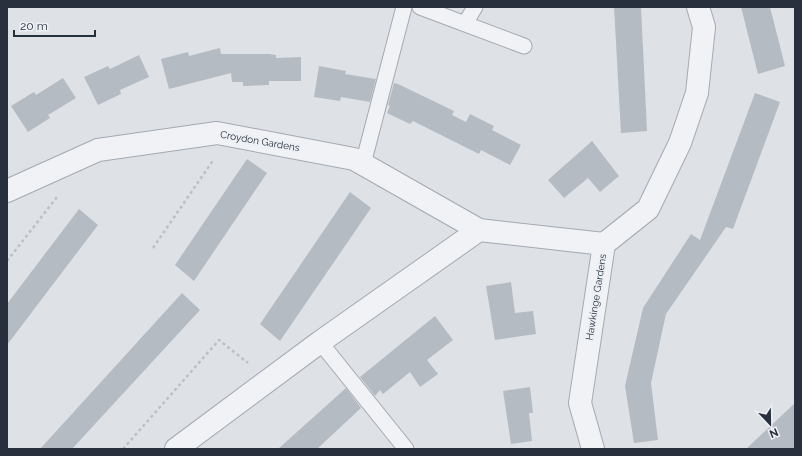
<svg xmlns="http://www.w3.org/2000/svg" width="802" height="456" viewBox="0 0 802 456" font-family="Raleway,sans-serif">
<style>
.building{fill:#b5bbc3}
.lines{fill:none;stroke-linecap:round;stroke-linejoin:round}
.lane-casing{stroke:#a4a9b1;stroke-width:17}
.street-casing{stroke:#a4a9b1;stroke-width:24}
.path{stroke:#bcc0c5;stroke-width:2.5;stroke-dasharray:3 3;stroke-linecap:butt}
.lane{stroke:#f0f2f5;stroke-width:15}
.street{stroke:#f0f2f5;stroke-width:22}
.labels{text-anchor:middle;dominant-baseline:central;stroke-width:4;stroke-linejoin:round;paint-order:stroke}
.street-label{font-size:10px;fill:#28303d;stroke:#edf0f5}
</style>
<rect width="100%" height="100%" fill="#dee2e7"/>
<path class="building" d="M614 7H641L647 131 621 133Z
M741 7H770L785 66 758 74Z
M220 48 221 54H269L276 55V58L301 57V81H269V85L243 86V82H232L231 73 169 89 161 59 188 52 189 56Z
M139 55 149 77 120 90 121 94 98 105 84 77 108 66 110 69Z
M319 66 346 71 345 74 376 79 370 102 341 97 340 101 314 97Z
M63 78 76 98 48 115 50 118 28 132 11 106 34 92 36 95Z
M394 83 398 84 454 111 452 115 466 122 470 114 494 126 492 130 521 145 510 165 481 150 479 154 413 121 410 124 387 113 390 106 388 105Z
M755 93 780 102 733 229 726 227 666 314 651 383 658 440 634 443 625 386 643 308 691 234 700 240Z
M592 141 619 176 600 192 588 178 564 198 548 180Z
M247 159 267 173 194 281 175 265Z
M350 192 371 208 280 341 260 324Z
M79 209 98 225 7 345V304Z
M511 282 515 313 533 311 536 334 495 340 486 286Z
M182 293 200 310 72 449H40Z
M435 316 453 340 427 360 438 374 420 387 410 372 383 394 380 390 375 396 360 377Z
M530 387 533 413H529L532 441 511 444 503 391Z
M346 388 361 408 317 449H278Z
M795 403V449H746Z"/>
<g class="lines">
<g class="lane-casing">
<path id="lane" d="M420 7 524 46
M465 24 475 7
M363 164 404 7
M320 342 406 449"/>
</g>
<g class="street-casing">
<path id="street" d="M7 191 98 150 217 133 354 159 479 230 604 244
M176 449 320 342 479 230
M593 449 580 403 604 244 648 209 680 143 697 93 704 27 698 7"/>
</g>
<path class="path" d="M153 248 214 159
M7 261 57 197
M123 449 219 340 248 363"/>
<use href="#lane" class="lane"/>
<use href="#street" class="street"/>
</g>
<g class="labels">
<g class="street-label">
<text transform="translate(260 141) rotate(10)">Croydon Gardens</text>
<text transform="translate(596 297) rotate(-81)">Hawkinge Gardens</text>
</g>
</g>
<rect width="802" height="456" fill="none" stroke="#28303d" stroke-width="16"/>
<g transform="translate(770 424) rotate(158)" stroke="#edf0f5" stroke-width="3" paint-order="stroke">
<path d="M0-3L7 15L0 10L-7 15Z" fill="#28303d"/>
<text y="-6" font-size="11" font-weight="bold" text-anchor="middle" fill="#28303d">N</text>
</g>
<path d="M14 30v6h81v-6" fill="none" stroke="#28303d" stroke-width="2"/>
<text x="20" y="30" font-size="12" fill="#28303d" stroke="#edf0f5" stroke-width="3" paint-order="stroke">20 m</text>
</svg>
